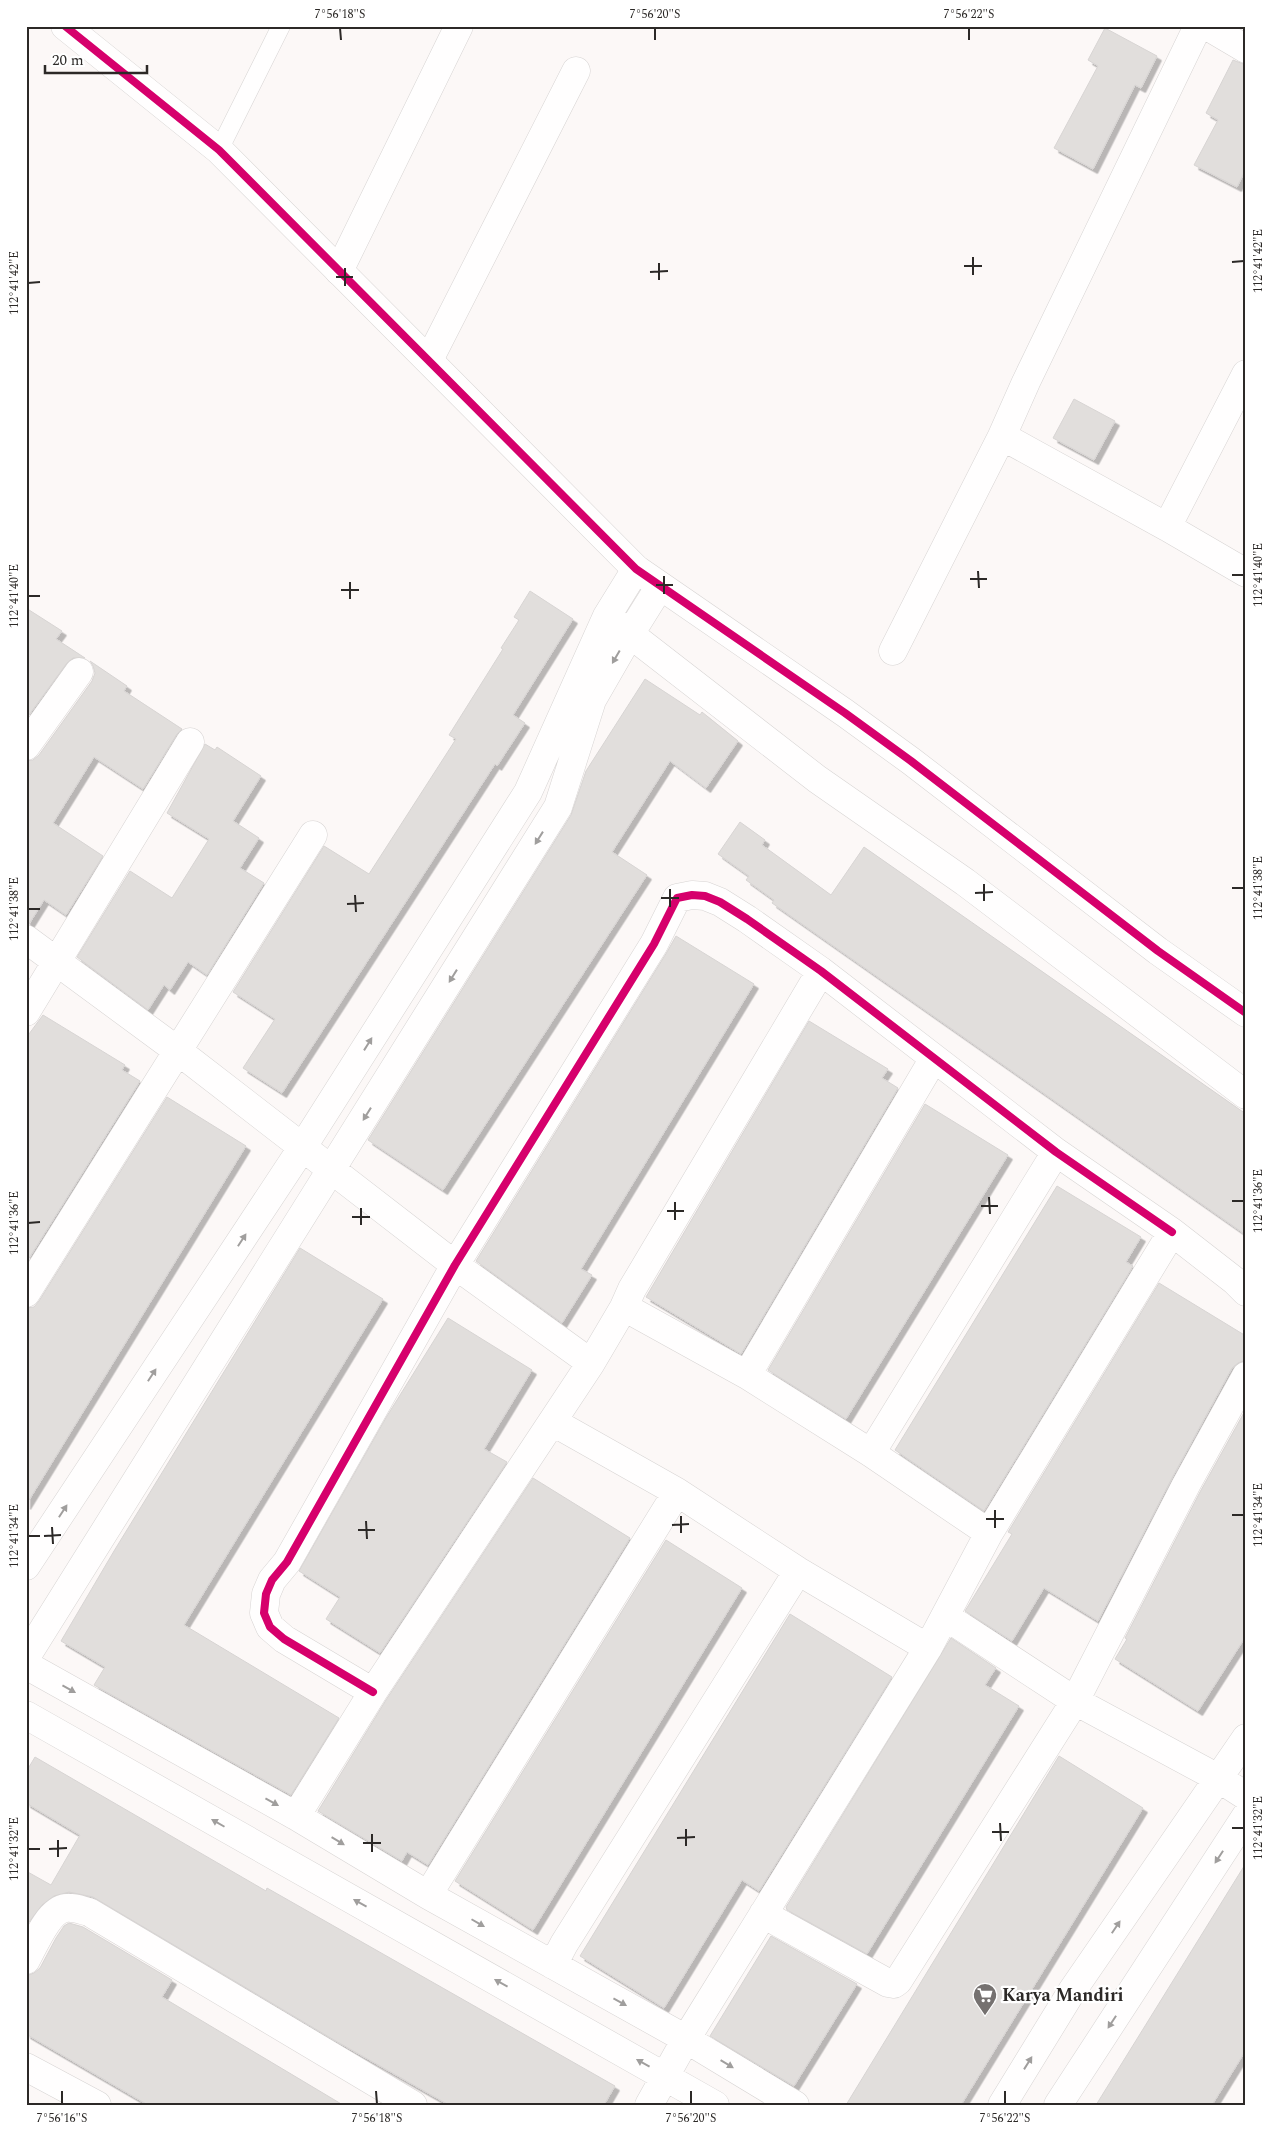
<svg xmlns="http://www.w3.org/2000/svg" width="1272" height="2131" viewBox="0 0 1272 2131" font-family="Spectral,serif">
<style>
.building{fill:#e1dedc;stroke:#d7d4d3;filter:url(#shadow)}
.lines{fill:none;stroke-linecap:round;stroke-linejoin:round}
.service-casing{stroke:#d7d4d3;stroke-width:19}
.minor-casing{stroke:#d7d4d3;stroke-width:29}
.tertiary-casing{stroke:#d7d4d3;stroke-width:29}
.service{stroke:#fffefe;stroke-width:18}
.minor{stroke:#fffefe;stroke-width:28}
.tertiary{stroke:#fffefe;stroke-width:28}
.cycleway-casing{stroke:#fff;stroke-width:11}
.cycleway{stroke:#d6006c;stroke-width:8}
.oneway{fill:#a09e9d}
.ticks{fill:none;stroke:#2c2927;stroke-width:2}
.labels{text-anchor:middle;dominant-baseline:central;stroke-width:4.5;stroke-linejoin:round;paint-order:stroke}
.poi-label{font-size:18px;font-weight:bold;fill:#2c2927;stroke:#fff;text-anchor:start}
.neatline{fill:none;stroke:#2c2927;stroke-width:2}
.ticks-label{font-size:12px;text-anchor:middle;fill:#2c2927}
</style>
<defs>
<filter id="shadow"><feDropShadow dx="4.5" dy="4.5" stdDeviation="0" flood-color="#0004"/></filter>
</defs>
<rect width="100%" height="100%" fill="#fcf8f7"/>
<path class="building" d="M1105 28 1157 56 1141 88 1135 85 1093 169 1054 148 1098 66 1088 60Z
M1233 60 1246 65V169L1237 187 1194 165 1218 120 1206 113Z
M1074 399 1115 421 1094 460 1053 438Z
M530 591 573 619 513 715 525 723 497 766 495 764 282 1093 243 1068 275 1019 233 992 324 846 369 874 456 739 449 735 503 649 501 648 519 620 514 617Z
M26 608 62 631 56 639 85 658H73L67 663 26 719Z
M90 661 127 686 124 691 182 729 177 734 143 789 94 757 53 823 103 856 66 915 44 900 29 924H26V761L33 760 39 755 92 681 95 673 93 666Z
M645 679 700 715 702 712 738 741 706 788 670 761 612 852 647 875 443 1190 368 1140 571 815 586 771Z
M205 744 215 750 217 747 261 776 233 821 259 838 240 868 264 883 207 975 188 962 170 990 164 985 148 1010 77 957 130 871 172 898 209 839 167 813Z
M740 822 765 840 762 845 831 895 864 847 1246 1114V1235L772 903 774 900 746 880 749 876 718 854Z
M676 936 754 984 581 1269 592 1275 562 1323 476 1261 667 952Z
M43 1015 125 1065 122 1070 140 1081 26 1263V1038Z
M809 1021 888 1069 882 1078 898 1088 741 1354 646 1297Z
M167 1097 246 1146 26 1505V1308L34 1307 39 1301Z
M925 1104 1008 1155 846 1419 768 1370Z
M1057 1186 1141 1237 1126 1262 1133 1266 984 1511 895 1450Z
M300 1248 383 1299 184 1625 339 1718 291 1795 94 1685 105 1667 61 1641 114 1551Z
M1159 1283 1246 1336V1360L1238 1363 1232 1368 1172 1478 1098 1621 1044 1588 1012 1641 965 1611 1012 1534 1008 1532Z
M448 1318 532 1370 484 1449 507 1462 380 1653 326 1619 340 1597 299 1571 387 1416Z
M1246 1409V1636L1198 1711 1115 1659 1127 1639 1125 1638 1200 1492Z
M533 1478 630 1538 428 1865 407 1852 402 1861 318 1811 386 1700Z
M666 1540 742 1588 533 1930 455 1881Z
M790 1614 892 1677 759 1891 742 1880 664 2008 580 1956Z
M951 1638 996 1668 985 1685 1019 1706 867 1954 787 1910 786 1907Z
M1059 1756 1143 1808 1129 1831 961 2105H846Z
M35 1757 266 1891 267 1888 615 2086 604 2105H449L334 2040 93 1897 69 1892 54 1896 42 1905 26 1926V1871L51 1885 80 1835 26 1803V1772Z
M1246 1863V2050L1212 2105H1096Z
M69 1923 83 1927 172 1980 162 1997 343 2105H148L26 2034V1976L34 1973 40 1968 56 1938 64 1926Z
M771 1936 857 1984 794 2086 710 2036Z"/>
<g class="lines">
<g class="service-casing">
<path id="service" d="M219 150 281 26"/>
</g>
<g class="minor-casing">
<path id="minor" d="M1198 26 1026 382 1002 436 1167 527 1246 573
M1207 26 1246 49
M339 271 459 26
M429 360 576 71
M1167 527 1246 374
M617 624 817 779 965 882 1246 1095
M893 651 1002 436
M26 746 79 672
M26 939 178 1051 455 1265 591 1363
M26 1012 190 742
M26 1293 313 835
M624 1307 747 1375 871 1453 989 1533
M747 1375 934 1058
M553 1422 677 1492 798 1571 928 1648
M871 1453 1056 1152
M26 1566 302 1148 528 792 607 616 636 569
M945 1616 1075 1701 1218 1778 1246 1796
M26 1657 558 807 592 700 630 634 660 586
M26 1665 296 1816 428 1895 686 2039 795 2105
M373 1692 284 1639 270 1627 264 1613 266 1594 272 1580 287 1562 455 1265 654 944 677 898 692 895 705 896 720 902 747 919 821 971 1056 1152 1172 1232
M26 1715 715 2105
M296 1816 373 1692 591 1363 624 1307 632 1289 821 971
M428 1895 677 1492
M763 1914 888 1983 894 1984 898 1981 1075 1701 1186 1485 1246 1376
M26 1960C34 1946 48 1910 66 1908 73 1907 81 1910 89 1912L413 2105
M553 1965 564 1944 798 1571
M26 2067 97 2105
M649 2105 686 2039 928 1648 989 1533 1172 1232 1235 1281 1246 1292
M1002 2105 1072 1991 1246 1738
M1058 2105 1246 1816"/>
</g>
<g class="tertiary-casing">
<path id="tertiary" d="M65 26 219 150 636 569 845 713 911 761 1158 951 1246 1013"/>
</g>
<use href="#service" class="service"/>
<use href="#minor" class="minor"/>
<use href="#tertiary" class="tertiary"/>
<g class="cycleway-casing">
<path id="cycleway" d="M65 26 219 150 636 569 845 713 911 761 1158 951 1246 1013
M373 1692 284 1639 270 1627 264 1613 266 1594 272 1580 287 1562 455 1265 654 944 677 898 692 895 705 896 720 902 747 919 821 971 1056 1152 1172 1232"/>
</g>
<use href="#cycleway" class="cycleway"/>
</g>
<defs><path id="oneway-solid" d="M-6-.8H1V-3.2L6.5 0L1 3.2V.8H-6Z" transform="scale(1.25)"/></defs>
<g class="oneway">
<use href="#oneway-solid" transform="translate(616 657) rotate(120)"/>
<use href="#oneway-solid" transform="translate(539 838) rotate(122)"/>
<use href="#oneway-solid" transform="translate(453 976) rotate(122)"/>
<use href="#oneway-solid" transform="translate(368 1044) rotate(-58)"/>
<use href="#oneway-solid" transform="translate(367 1114) rotate(122)"/>
<use href="#oneway-solid" transform="translate(242 1240) rotate(-57)"/>
<use href="#oneway-solid" transform="translate(152 1375) rotate(-57)"/>
<use href="#oneway-solid" transform="translate(63 1511) rotate(-57)"/>
<use href="#oneway-solid" transform="translate(69 1689) rotate(29)"/>
<use href="#oneway-solid" transform="translate(272 1802) rotate(29)"/>
<use href="#oneway-solid" transform="translate(218 1823) rotate(-150)"/>
<use href="#oneway-solid" transform="translate(338 1841) rotate(31)"/>
<use href="#oneway-solid" transform="translate(1219 1857) rotate(123)"/>
<use href="#oneway-solid" transform="translate(360 1903) rotate(-151)"/>
<use href="#oneway-solid" transform="translate(478 1923) rotate(30)"/>
<use href="#oneway-solid" transform="translate(1116 1927) rotate(-56)"/>
<use href="#oneway-solid" transform="translate(501 1983) rotate(-151)"/>
<use href="#oneway-solid" transform="translate(620 2002) rotate(29)"/>
<use href="#oneway-solid" transform="translate(1112 2022) rotate(123)"/>
<use href="#oneway-solid" transform="translate(643 2063) rotate(-151)"/>
<use href="#oneway-solid" transform="translate(1028 2063) rotate(-58)"/>
<use href="#oneway-solid" transform="translate(727 2064) rotate(31)"/>
</g>
<path class="ticks" d="M340 28 341 40M655 28V40M969 28V40M973 257V275M1232 262 1244 261M659 263V280M964 266H982M345 268V286M650 272 668 271M336 277H353M28 283 40 282M978 571 979 588M1232 575H1244M664 576V594M970 579H987M350 582V599M656 585H673M341 590H359M28 596H40M984 884V901M1232 888H1244M670 889V907M975 893 993 892M355 895 356 912M661 898H679M347 904 364 903M28 909H40M989 1197 990 1214M1232 1201H1244M675 1202V1220M981 1206H998M361 1208V1225M667 1211H684M352 1217H370M28 1223 40 1222M995 1510V1528M1232 1515H1244M681 1516V1533M986 1519H1004M366 1521 367 1539M672 1525 689 1524M52 1527 53 1544M358 1530H375M28 1536H40M44 1536 61 1535M1000 1823 1001 1841M1232 1828H1244M686 1829V1846M992 1832H1009M372 1834V1852M677 1838 695 1837M58 1840V1857M363 1843H381M28 1849H40M49 1849 67 1848M62 2091V2104M376 2091 377 2104M691 2091V2104M1005 2091V2104"/>
<defs>
<g id="supermarket-pin" transform="scale(1.25)"><path d="M0 17L-7.5 6A9.5 9.5 0 1 1 7.5 6Z" fill="#757170" stroke="#fff"/><path d="M-6-5.5h2.5l.6 2H6L4.5 2H-2.5L-4.4-4H-6ZM-1.5 3.2a1.3 1.3 0 1 0 .1 0ZM3 3.2a1.3 1.3 0 1 0 .1 0Z" fill="#fff"/></g>
</defs>
<g fill-rule="evenodd">
<use href="#supermarket-pin" x="985" y="1995"/>
</g>
<g class="labels">
<g class="poi-label">
<text x="1002" y="1995">Karya Mandiri</text>
</g>
</g>
<rect width="1272" height="2131" fill="none" stroke="#ffffff" stroke-width="55"/>
<path d="M45 65v8h102v-8" fill="none" stroke="#2c2927" stroke-width="2.5"/>
<text x="52" y="65" font-size="15" fill="#2c2927" stroke="#ffffff" stroke-width="4" paint-order="stroke">20 m</text>
<rect x="28" y="28" width="1216" height="2076" class="neatline"/>
<g class="ticks-label">
<text x="340" y="18">7°56'18"S</text>
<text x="655" y="18">7°56'20"S</text>
<text x="969" y="18">7°56'22"S</text>
<text transform="translate(1258 261) rotate(-90)" y="4">112°41'42"E</text>
<text transform="translate(14 283) rotate(-90)" y="4">112°41'42"E</text>
<text transform="translate(1258 575) rotate(-90)" y="4">112°41'40"E</text>
<text transform="translate(14 596) rotate(-90)" y="4">112°41'40"E</text>
<text transform="translate(1258 888) rotate(-90)" y="4">112°41'38"E</text>
<text transform="translate(14 909) rotate(-90)" y="4">112°41'38"E</text>
<text transform="translate(1258 1201) rotate(-90)" y="4">112°41'36"E</text>
<text transform="translate(14 1223) rotate(-90)" y="4">112°41'36"E</text>
<text transform="translate(1258 1515) rotate(-90)" y="4">112°41'34"E</text>
<text transform="translate(14 1536) rotate(-90)" y="4">112°41'34"E</text>
<text transform="translate(1258 1828) rotate(-90)" y="4">112°41'32"E</text>
<text transform="translate(14 1849) rotate(-90)" y="4">112°41'32"E</text>
<text x="62" y="2122">7°56'16"S</text>
<text x="377" y="2122">7°56'18"S</text>
<text x="691" y="2122">7°56'20"S</text>
<text x="1005" y="2122">7°56'22"S</text>
</g>
</svg>
